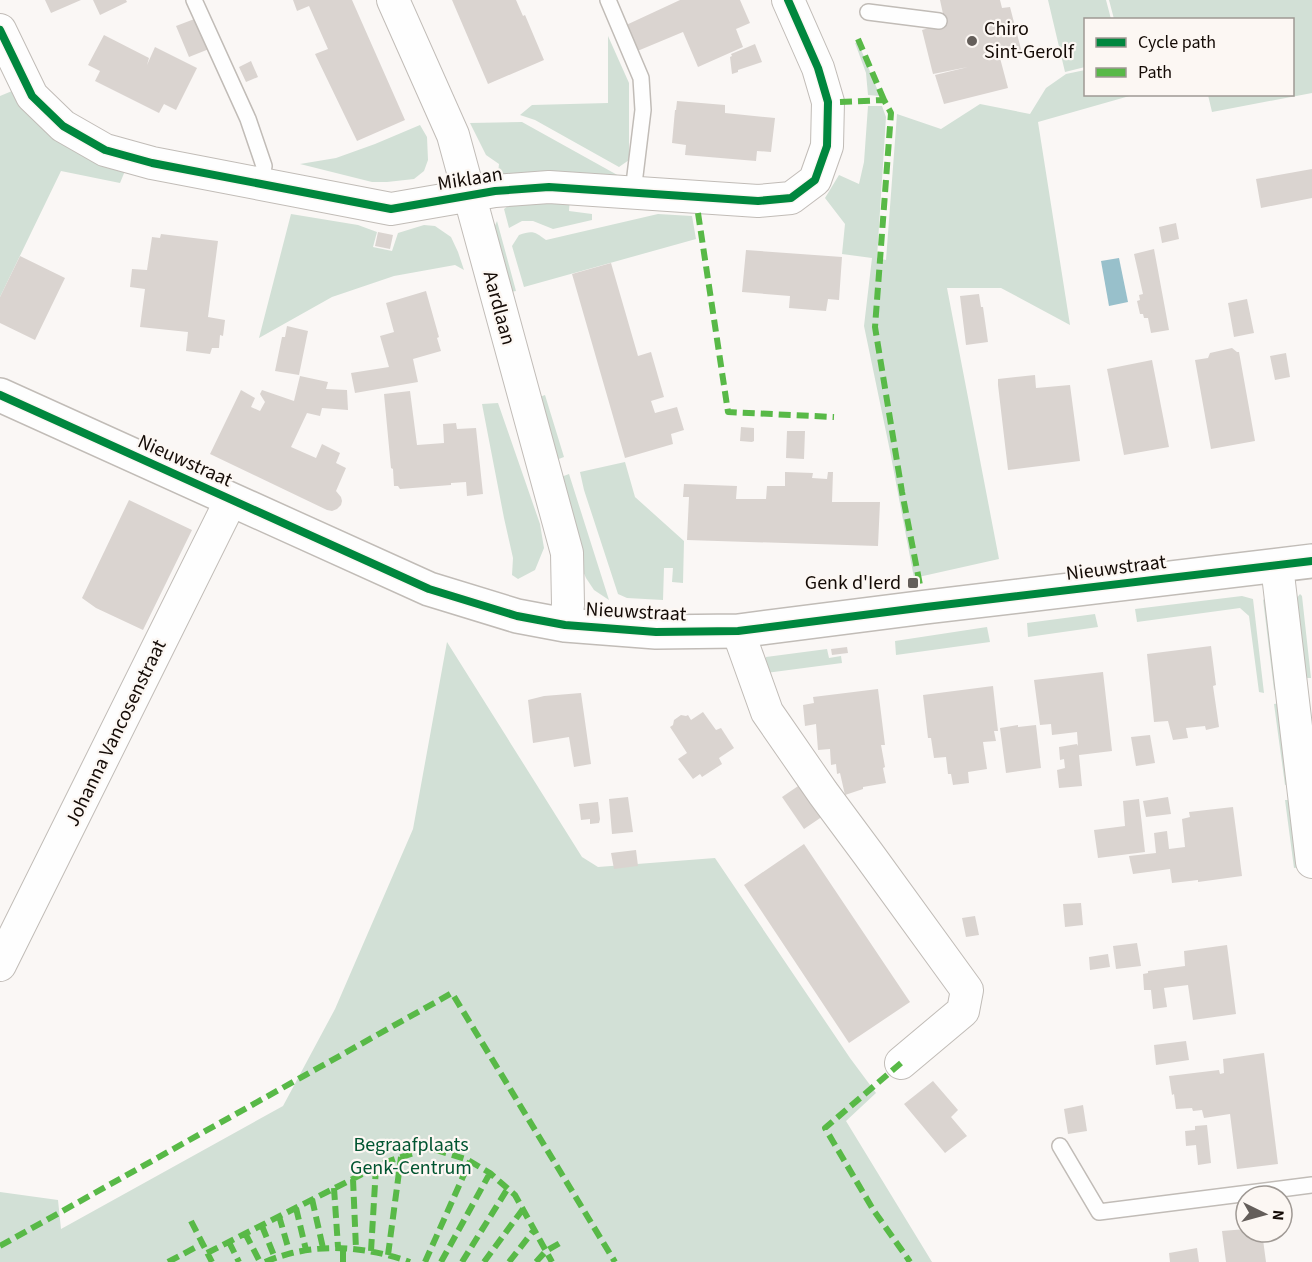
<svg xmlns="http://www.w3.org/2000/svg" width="1312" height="1262" viewBox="0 0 1312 1262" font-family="'Source Sans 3',sans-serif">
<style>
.green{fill:#d2e0d6}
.water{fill:#98c0cb}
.building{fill:#dad4d0}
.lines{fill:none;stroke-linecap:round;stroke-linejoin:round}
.lane-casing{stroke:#c1bcb7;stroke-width:18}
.street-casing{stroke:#c1bcb7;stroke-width:34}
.secondary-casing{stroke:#c1bcb7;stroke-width:36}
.lane{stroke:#fefefe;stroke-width:15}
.street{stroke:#fefefe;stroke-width:32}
.secondary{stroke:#fefefe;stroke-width:33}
.quiet{stroke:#58b947;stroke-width:6;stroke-dasharray:12 6;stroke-linecap:butt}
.cycleway-casing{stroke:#fcf7f3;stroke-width:11}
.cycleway{stroke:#00873e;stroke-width:8}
.poi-dot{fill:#645e5a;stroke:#fcf7f3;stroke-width:2}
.labels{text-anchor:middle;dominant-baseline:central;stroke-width:4.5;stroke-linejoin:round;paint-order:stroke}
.poi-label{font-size:20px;fill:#140b06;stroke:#fcf7f3;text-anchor:start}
.street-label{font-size:20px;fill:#140b06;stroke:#fcf7f3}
.park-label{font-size:20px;fill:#005430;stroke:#fcf7f3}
</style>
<rect width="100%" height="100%" fill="#faf7f5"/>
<path class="green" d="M1048 0H1106L1111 19 1086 20 1085 67 1065 72Z
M1109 0H1312V93L1212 112 1208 95 1292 94V20L1114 19Z
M608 36 629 83V160L619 167 535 120 520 115 532 105 608 103Z
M858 42 880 96 868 95 866 73 855 43Z
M1085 70 1086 94 1133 95 1038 122 1070 325 1001 288H947L999 559 914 578 890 451 864 326 872 258 842 254 845 224 825 198 839 175 859 184 864 162 868 106H882L886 117 877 258 886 260 897 114 941 129 980 104 1030 114 1046 88 1066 74Z
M12 91 58 139 125 171 120 183 61 171 0 297V96Z
M522 122 621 177 537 172 514 175 498 173 499 164 486 155 470 123Z
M420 125 427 137 428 160 424 171 414 179 387 182H372L300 164 336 158 375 144Z
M570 197 569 211 592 214V220L553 229 533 221H522L509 228 504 209 512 203Z
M291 214 358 225 377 232 373 247 392 251 398 233 424 225 435 226 451 237 458 252 464 270 455 265 394 276 332 297 259 338Z
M658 214 692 216 696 239 524 287 512 246 519 235C533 230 535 232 546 240Z
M497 221 516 291 506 293 491 235Z
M545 395 564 457 556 460 537 398Z
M498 403 540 524 544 548 535 570 518 579 512 575 513 558 504 518 482 404Z
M625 462 635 497 684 541 683 583 672 582 673 568H664L663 600 627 598 618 594 584 490 580 472Z
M569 474 609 600 594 590 586 578 579 562 561 477Z
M1300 594 1302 596 1311 678H1304L1296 599Z
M1242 596 1253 599 1264 693 1259 692 1249 616 1240 608 1137 622 1135 609Z
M1263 599 1266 603 1279 689 1274 690Z
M1095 614 1098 627 1028 637 1027 623Z
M987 627 990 642 896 655 895 641Z
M447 642 582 857 598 867 715 858 850 1058 876 1093 846 1121 932 1262H0V1192L58 1200 61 1229 283 1106 335 1009 413 829Z
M827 649 829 658 841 656 842 663 766 673V657Z
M1281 703 1291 784 1285 785 1274 704Z
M1285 800H1291L1301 867 1294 868Z"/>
<path class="water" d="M1119 258 1128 302 1109 306 1101 261Z"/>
<path class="building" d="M45 0H81L51 13Z
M93 0H126L127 2 100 15Z
M293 0H352L405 120 357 141 315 54 328 49 309 6 297 11Z
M452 0H516L523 16 525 15 544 60 488 84Z
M680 0H740L750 23 736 29 743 47 698 67 683 32 635 52 624 26Z
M940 0H1000L1002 8 1010 7 1022 53 1000 58 1008 88 944 104 935 75 968 67 933 74 922 30 945 23Z
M197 18 209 49 189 57 176 26Z
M104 35 149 58 147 65 155 47 197 68 176 110 164 104 159 113 95 81 100 71 88 65Z
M755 44 762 62 738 70V72L732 74 730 57 732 56 731 54Z
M251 61 258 77 246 82 239 67Z
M677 101 725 105V113L775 118 771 152 757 151 756 161 685 155 686 145 672 143 675 110H676Z
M1312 169V198L1261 208 1256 179Z
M1176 223 1179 239 1162 243 1159 227Z
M378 232 393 235 390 249 375 246Z
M161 234 218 241 208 317 225 320 223 336 220 335 219 348H212L210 354 186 351 188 332 140 327 145 289 130 287 132 269 147 270 152 237 160 238Z
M1154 249 1169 330 1151 333 1148 318H1144L1143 314H1140L1137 301 1140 300 1139 295 1143 294 1134 254Z
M746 250 842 257 839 300 828 299 826 311 789 308 790 296 742 292Z
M20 256 65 278 35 340 0 323V297Z
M611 263 638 356 651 352 664 397 651 401 655 413 677 407 684 430 671 434 673 444 625 458 572 274Z
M426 291 439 337 437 338 441 351 413 359 418 382 355 393 351 373 389 367 380 336 394 332 386 303Z
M979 294 981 307H983L988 342 966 345 960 296Z
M1247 299 1254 333 1234 337 1228 303Z
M287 326 308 331 299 375 275 371 282 337H285Z
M1232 348 1237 352H1239L1255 441 1211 449 1195 360 1208 358 1210 353Z
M1286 353 1290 377 1275 380 1270 356Z
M1152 360 1169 447 1124 455 1107 369Z
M1035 375 1036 388 1070 385 1080 461 1008 470 998 385V379Z
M300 376 328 382 326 389 347 390 348 410 322 408 320 416 307 413 291 447 316 458 322 444 340 453 336 463 346 468 336 491 341 497 342 501 341 505 337 509 332 511 327 510 210 454 241 390 255 398 251 407 260 411 265 402 260 394 262 390 294 401Z
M410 391 417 445 444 443 443 424 456 423 457 429 476 428 483 494 467 496 466 482 451 483V485L400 489 398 486H394L393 469 391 468 384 394Z
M741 427 754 428V441L752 442 740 441Z
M787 431H805L804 459 786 458Z
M785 472 813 473 812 478 827 479 828 472H833L832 502H880L878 546 687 540 689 497H683L684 484 737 486 736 499H766L767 486H785Z
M129 500 192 530 143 630 96 608 82 598Z
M1211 646 1216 685 1213 686 1219 727 1206 730 1205 726 1186 728 1188 738 1173 740 1168 721 1154 722 1147 654Z
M847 647 848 653 832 655 831 649Z
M1103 672 1112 751 1079 755 1082 786 1059 788 1057 770 1065 768 1064 759 1060 760 1059 747 1077 744 1078 746 1077 732 1052 735 1051 724 1040 725 1034 680Z
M993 686 998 731H994L996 741 983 742 987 769 968 772 969 783 953 785 951 774H948L946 757 934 758 931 738H928L923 695Z
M878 689 885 745H881L885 767 883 768 886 783 863 787V789L845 795 840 773 837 774 836 764 831 765 830 749 818 750 816 724 805 726 803 705 814 703 813 697Z
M581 693 591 764 574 767 569 737 533 743 528 700 544 696Z
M703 712 716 730 721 728 734 748 719 758 722 764 702 777 700 774 693 779 678 759 687 753 670 727 673 725 674 720 681 715 686 716 688 715 691 720Z
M1018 725V727L1036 725 1041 768 1006 773 1000 728Z
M1150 735 1155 763 1136 766 1131 737Z
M807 780 829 812 804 829 782 797Z
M628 797 633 832 612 834 609 799Z
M1168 797 1171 814 1146 817 1143 801Z
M1139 799 1145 852 1098 858 1094 830 1125 826 1123 801Z
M598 802 600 819 599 823 590 824V819L581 820 579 804Z
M1233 807 1242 876 1198 882V880L1172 883 1170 869 1133 874 1129 856 1156 853 1154 833 1167 831 1169 849 1185 847 1182 819 1190 817 1189 812Z
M804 844 910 1002 849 1043 744 885Z
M636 850 638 866 614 869 611 853Z
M1081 903 1083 925 1065 927 1063 904Z
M975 916 979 935 966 937 962 918Z
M1137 943 1141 966 1116 969 1113 946Z
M1227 945 1236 1014 1193 1020 1188 985 1164 988 1167 1007 1153 1009 1151 990H1144L1143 974 1148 973V971L1185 966 1184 951Z
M1108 954 1110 967 1090 970 1089 957Z
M1186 1041 1189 1060 1156 1065 1154 1045Z
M1264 1053 1278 1164 1237 1169 1230 1114 1204 1118 1202 1110 1193 1111 1192 1108 1176 1109 1174 1094 1172 1095 1169 1076 1219 1070 1220 1074 1224 1073 1223 1059Z
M933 1081 958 1110 951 1117 967 1136 945 1153 904 1104Z
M1083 1105 1087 1131 1068 1134 1064 1109Z
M1207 1125 1211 1163 1198 1165 1196 1145 1186 1146 1185 1131 1195 1130V1126Z
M1246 1229V1232H1262L1266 1262H1226L1222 1231Z
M1197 1248 1199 1262H1170L1169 1253Z"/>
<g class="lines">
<g class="lane-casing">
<path id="lane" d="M194 0 248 119 264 166 261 184
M608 0 641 78 643 110 633 192
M868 12 939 21
M1060 1146 1099 1212 1312 1185"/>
</g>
<g class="street-casing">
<path id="street" d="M393 0 453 135 567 553 568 605 565 625
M0 30 32 96 63 126 105 150 152 163 391 209 495 191 549 187 758 201 791 198 815 180 827 146 828 102 818 68 788 0
M1277 566 1312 862
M738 631 767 712 823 793 869 855 967 990 963 1011 901 1063
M0 965 231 500"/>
</g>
<g class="secondary-casing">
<path id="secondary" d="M0 395 429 589 517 616 565 625 656 632 738 631 926 607 1312 561"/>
</g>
<use href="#lane" class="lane"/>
<use href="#street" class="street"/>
<use href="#secondary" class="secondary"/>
<path class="quiet" d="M858 39 884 100
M840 102 884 100 891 113 875 327 902 492 920 585
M698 213 728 412 834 417
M901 1063 825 1128 874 1211 906 1256 910 1262
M353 1179 356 1249
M334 1188 338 1247
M312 1199 323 1248
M296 1208 306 1250
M279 1216 290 1254
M191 1221 212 1262
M262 1226 275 1258
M245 1233 260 1262
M229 1242 239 1262
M0 1246 452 993 615 1262
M371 1251 376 1167
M207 1253 386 1162 429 1148 466 1159 490 1173 515 1195 552 1262
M388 1255 401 1157
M168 1262 202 1244
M265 1262C312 1242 362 1245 410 1262
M343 1262V1247
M425 1262 470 1161
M441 1262 490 1173
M462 1262 508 1188
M484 1262 523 1209
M509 1262 534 1230
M536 1262 546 1251 560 1243"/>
<g class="cycleway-casing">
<path id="cycleway" d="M0 30 32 96 63 126 105 150 152 163 391 209 495 191 549 187 758 201 791 198 815 180 827 146 828 102 818 68 788 0
M0 395 429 589 517 616 565 625 656 632 738 631 926 607 1312 561"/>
</g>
<use href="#cycleway" class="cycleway"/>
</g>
<g class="poi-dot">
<circle cx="972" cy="41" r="6"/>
<rect x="907" y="577" width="12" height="12" rx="3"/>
</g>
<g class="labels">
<g class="poi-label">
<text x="984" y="29">Chiro<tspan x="984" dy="23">Sint-Gerolf</tspan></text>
<text x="901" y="583" text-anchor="end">Genk d'Ierd</text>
</g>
<g class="street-label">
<text transform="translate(470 179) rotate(-9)">Miklaan</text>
<text transform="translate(499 308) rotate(75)">Aardlaan</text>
<text transform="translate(185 461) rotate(24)">Nieuwstraat</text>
<text transform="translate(1116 568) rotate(-7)">Nieuwstraat</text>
<text transform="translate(636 612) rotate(3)">Nieuwstraat</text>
<text transform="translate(116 733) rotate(-64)">Johanna Vancosenstraat</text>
</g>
<g class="park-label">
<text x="411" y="1145">Begraafplaats<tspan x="411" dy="23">Genk-Centrum</tspan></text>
</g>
</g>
<rect x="1084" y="18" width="210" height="78" fill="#fcf7f3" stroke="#9f9994" stroke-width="1.5"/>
<rect x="1096" y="38" width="30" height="9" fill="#00873e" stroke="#9f9994" stroke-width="1.5"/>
<text x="1138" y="48" font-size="18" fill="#140b06">Cycle path</text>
<rect x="1096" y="68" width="30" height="9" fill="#58b947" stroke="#9f9994" stroke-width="1.5"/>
<text x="1138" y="78" font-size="18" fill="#140b06">Path</text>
<g transform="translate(1264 1214) rotate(95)"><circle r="28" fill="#fcf7f3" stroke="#9f9994" stroke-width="1.5"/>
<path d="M0-4.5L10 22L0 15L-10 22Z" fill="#645e5a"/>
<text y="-9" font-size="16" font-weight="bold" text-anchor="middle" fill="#140b06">N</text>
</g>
</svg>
